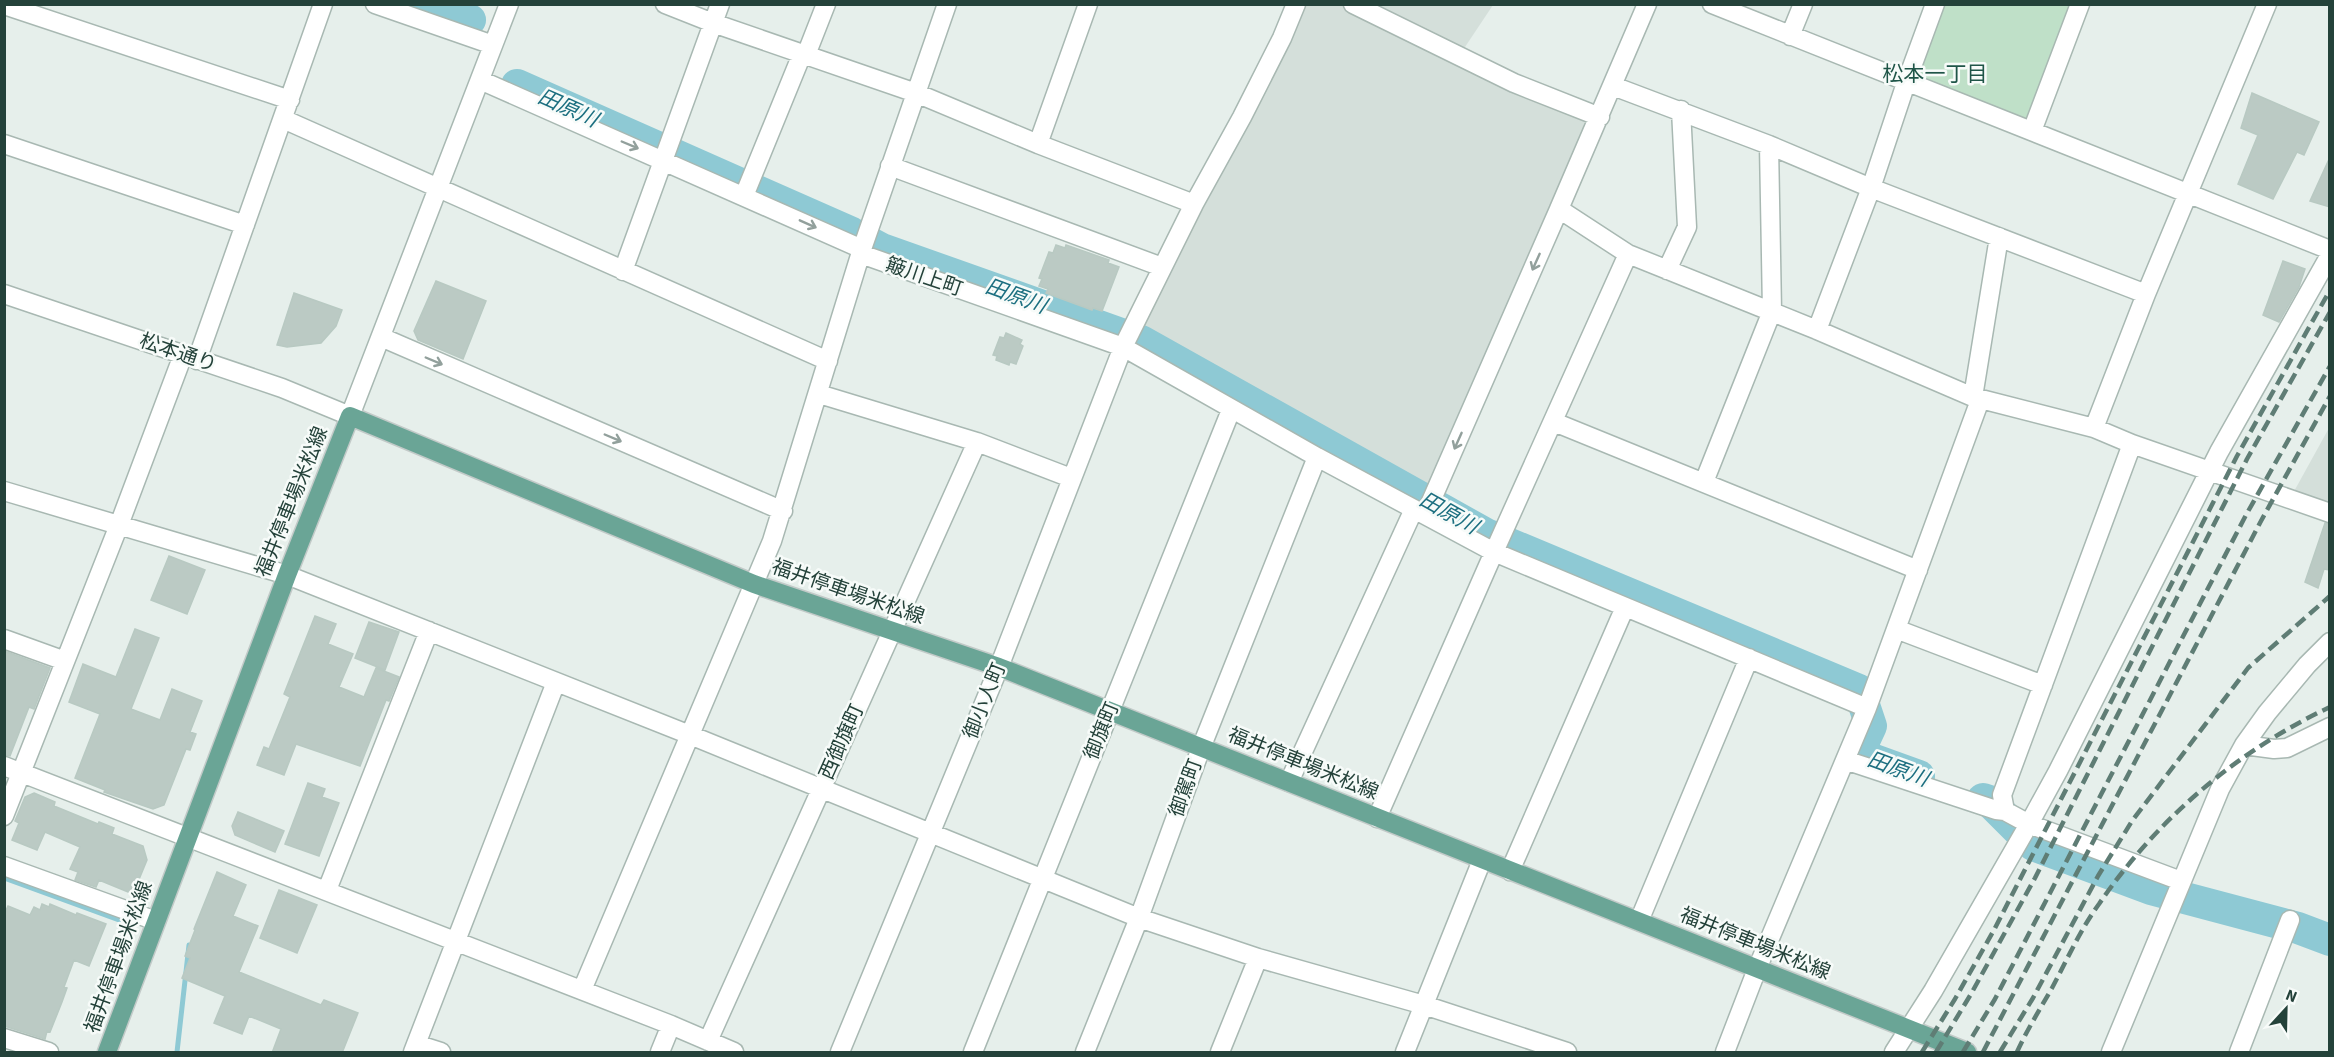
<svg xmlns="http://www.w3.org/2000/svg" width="2334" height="1057" viewBox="0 0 2334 1057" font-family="'Source Sans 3','Noto Sans JP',sans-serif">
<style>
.built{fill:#d4dfda}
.green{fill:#bfe0c8}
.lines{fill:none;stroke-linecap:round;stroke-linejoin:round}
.stream{stroke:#8ec9d4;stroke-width:5}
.river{stroke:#8ec9d4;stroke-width:32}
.building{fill:#bbcac4;stroke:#b8c9c2;stroke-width:1.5}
.minor-casing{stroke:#a8b8b2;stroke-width:21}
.major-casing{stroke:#c2cac8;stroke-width:21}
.minor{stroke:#fff;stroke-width:18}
.major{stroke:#6aa596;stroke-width:18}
.rail{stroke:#5f7d75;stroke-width:4.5;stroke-dasharray:12 6;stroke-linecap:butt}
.oneway{stroke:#92a09c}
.labels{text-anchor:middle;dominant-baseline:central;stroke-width:5;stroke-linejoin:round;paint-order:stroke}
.street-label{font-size:20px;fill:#24423a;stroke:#f7fbf9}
.neighbourhood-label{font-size:21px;fill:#1f5548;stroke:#f7fbf9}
.water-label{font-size:21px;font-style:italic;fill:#1c6f80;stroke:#f7fbf9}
</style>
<rect width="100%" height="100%" fill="#e6efeb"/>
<path class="built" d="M1305 5H1342L1371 18 1378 5H1493L1457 59 1593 121 1426 491 1138 330Z
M2329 428V508L2292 495Z"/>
<path class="green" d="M1935 5H2080L2032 131 1906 83Z"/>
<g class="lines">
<path class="stream" d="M4 878 119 920
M177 1052 189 945"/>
<path class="river" d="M427 4 470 20
M517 85 852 233 882 249 1141 341 1486 534 1859 690 1871 726 1858 754 1919 776
M1983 799 1989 801 2033 845 2151 889 2298 928 2330 940"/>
</g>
<path class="building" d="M2252 93 2319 122 2304 155 2297 152 2273 199 2238 184 2258 135 2241 128Z
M2330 157V207L2310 201Z
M1056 245 1065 248 1066 245 1109 260 1108 263 1119 267 1102 311 1093 308 1092 310 1046 293 1048 289 1039 286 1042 279 1039 278 1049 252 1053 253Z
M2283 261 2305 269 2299 287 2279 322 2263 315Z
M436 281 486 301 463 359 418 340 414 331Z
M294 293 342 310 336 326 321 343 287 347 277 345Z
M1006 333 1022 340 1020 344 1023 346 1016 364 1010 362 1009 365 996 360 997 356 993 355 1000 337 1004 338Z
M2325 523 2330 524V570L2324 569 2318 588 2305 582Z
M169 556 205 570 187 614 151 600Z
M315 616 336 624 328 644 353 654 339 687 364 697 376 668 399 677 389 701 386 700 360 766 296 744 284 775 257 765 264 747 269 749 290 697 284 694Z
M369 622 399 632 385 670 355 658Z
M135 629 159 638 131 709 160 720 172 689 202 701 190 732 196 734 190 750 186 749 164 805 153 809 104 792 105 790 75 778 100 714 69 702 83 664 116 677Z
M4 651 50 668 34 709 29 707 10 756 4 755Z
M308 783 325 789 322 797 339 803 319 856 285 844Z
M34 793 55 802 54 806 98 824 99 822 114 828 112 834 143 846 147 860 133 894 99 880 96 887 75 880 78 872 70 869 80 847 45 832 37 850 12 840 19 823 15 821 25 797Z
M238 812 284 831 275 852 235 835 232 826Z
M217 872 246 885 233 916 258 926 239 972 321 1005 324 1000 358 1013 342 1053H272L281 1029 249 1016 242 1034 214 1023 225 996 182 978 190 958 185 956 195 930 194 929Z
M279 890 317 905 297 953 260 938Z
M42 904 49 907 50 904 76 915 77 913 106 924 89 966 74 960 64 987 67 988 62 1002 50 1032 47 1031 45 1039 4 1026V915L8 906 30 915 34 907 40 910Z"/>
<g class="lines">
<g class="minor-casing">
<path id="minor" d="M375 4 493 45
M665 4 713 23 916 93 1038 144 1194 204
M1353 4 1514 83 1600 117
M1647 4 1559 209 1628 254 1817 330 1973 397 2094 428 2132 444 2330 513
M1712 4 2330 250
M4 5 290 100
M1790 36 1803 4
M806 55 826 4
M480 80 862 249
M1613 86 1769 145 1871 188 2146 294
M283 119 828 361
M2032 131 2080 4
M4 144 245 225
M1038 144 1088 4
M890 166 1162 267
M744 196 802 54
M861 254 1123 347 1317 457 1494 552 1867 708
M1667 270 1687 227 1681 110
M623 271 720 4
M4 294 282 388 350 416 509 4
M1817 330 1871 188 1906 83 1935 4
M381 337 783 511
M197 360 323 4
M819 394 977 442 1071 478
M1973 397 1999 237
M1554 422 1918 570
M2094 428 2146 294 2267 4
M2132 444 2002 795 2005 811 2029 824 2181 881
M1704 482 1772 311 1769 145
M4 491 287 575 690 735 1139 918 1258 958 1424 1005 1567 1052
M1425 515 1559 209
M1896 629 2043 685
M4 639 65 661
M2244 745 2274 749 2287 748 2330 727
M1845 760 1996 810 2005 811
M4 766 671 1025 734 1052
M1289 782 1414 509
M4 816 119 525 183 355
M1377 818 1494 552 1628 254
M4 866 156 921
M1510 871 1625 607
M327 890 429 631
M1639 921 1749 658
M582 990 772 541 862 249 947 4
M4 1038 49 1052
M708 1041 977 442
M416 1044 441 1052
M413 1052 556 682
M660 1052 671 1025
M840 1052 999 667 1123 347 1194 204 1242 117 1282 38 1296 4
M973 1052 1231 410
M1085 1052 1139 918 1201 748 1317 457
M1220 1052 1258 958
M1405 1052 1482 860
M1725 1052 1757 969 1867 708 1980 400
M1894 1052 1933 991 2029 824 2058 771 2219 452 2330 255
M2111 1052 2220 789 2244 745 2267 713 2307 665 2330 642
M2239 1052 2290 920"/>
</g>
<g class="major-casing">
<path id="major" d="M107 1052 287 575 350 416 754 584 999 667 1967 1052"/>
</g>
<use href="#minor" class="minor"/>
<use href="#major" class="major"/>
<path class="rail" d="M1922 1052 1955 999 1994 930 2237 456 2330 290
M1936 1052 1971 994 2035 878 2247 459 2330 312
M1963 1052 1995 999 2246 515 2330 366
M1983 1052 2261 521 2330 396
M2000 1052 2033 998 2098 876 2132 821 2248 668 2330 596
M2017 1052C2027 1030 2040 1009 2052 988 2067 960 2080 930 2099 904 2157 819 2237 751 2330 707"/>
</g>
<defs><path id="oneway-shaft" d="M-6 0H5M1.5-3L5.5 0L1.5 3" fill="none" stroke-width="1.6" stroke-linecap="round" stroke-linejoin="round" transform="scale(1.5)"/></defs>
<g class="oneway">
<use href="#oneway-shaft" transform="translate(630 145) rotate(23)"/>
<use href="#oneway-shaft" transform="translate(808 224) rotate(24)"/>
<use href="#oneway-shaft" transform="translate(1536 262) rotate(114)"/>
<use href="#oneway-shaft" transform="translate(434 361) rotate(23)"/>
<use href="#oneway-shaft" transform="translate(613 438) rotate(23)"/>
<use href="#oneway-shaft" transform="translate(1458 441) rotate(114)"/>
</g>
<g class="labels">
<g class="street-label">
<text transform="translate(924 277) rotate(19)">簸川上町</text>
<text transform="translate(178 353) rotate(19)">松本通り</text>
<text transform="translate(292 502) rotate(-68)">福井停車場米松線</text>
<text transform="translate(848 592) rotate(19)">福井停車場米松線</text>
<text transform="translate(985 701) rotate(-68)">御小人町</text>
<text transform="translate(1102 731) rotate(-68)">御旗町</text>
<text transform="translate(842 742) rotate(-66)">西御旗町</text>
<text transform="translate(1303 764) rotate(22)">福井停車場米松線</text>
<text transform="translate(1186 788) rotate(-70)">御駕町</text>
<text transform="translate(1755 944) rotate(22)">福井停車場米松線</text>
<text transform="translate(119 957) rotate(-70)">福井停車場米松線</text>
</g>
<g class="neighbourhood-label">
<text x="1935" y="74">松本一丁目</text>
</g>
<g class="water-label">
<text transform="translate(568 108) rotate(24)">田原川</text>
<text transform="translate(1016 296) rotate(20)">田原川</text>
<text transform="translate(1449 513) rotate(29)">田原川</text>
<text transform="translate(1898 769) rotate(20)">田原川</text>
</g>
</g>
<rect width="2334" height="1057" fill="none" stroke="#24423a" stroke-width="12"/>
<g transform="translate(2286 1009) rotate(22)" stroke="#f7fbf9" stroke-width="4.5" paint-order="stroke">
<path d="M0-4.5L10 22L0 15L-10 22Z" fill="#24423a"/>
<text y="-9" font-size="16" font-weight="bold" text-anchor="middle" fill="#24423a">N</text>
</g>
</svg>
